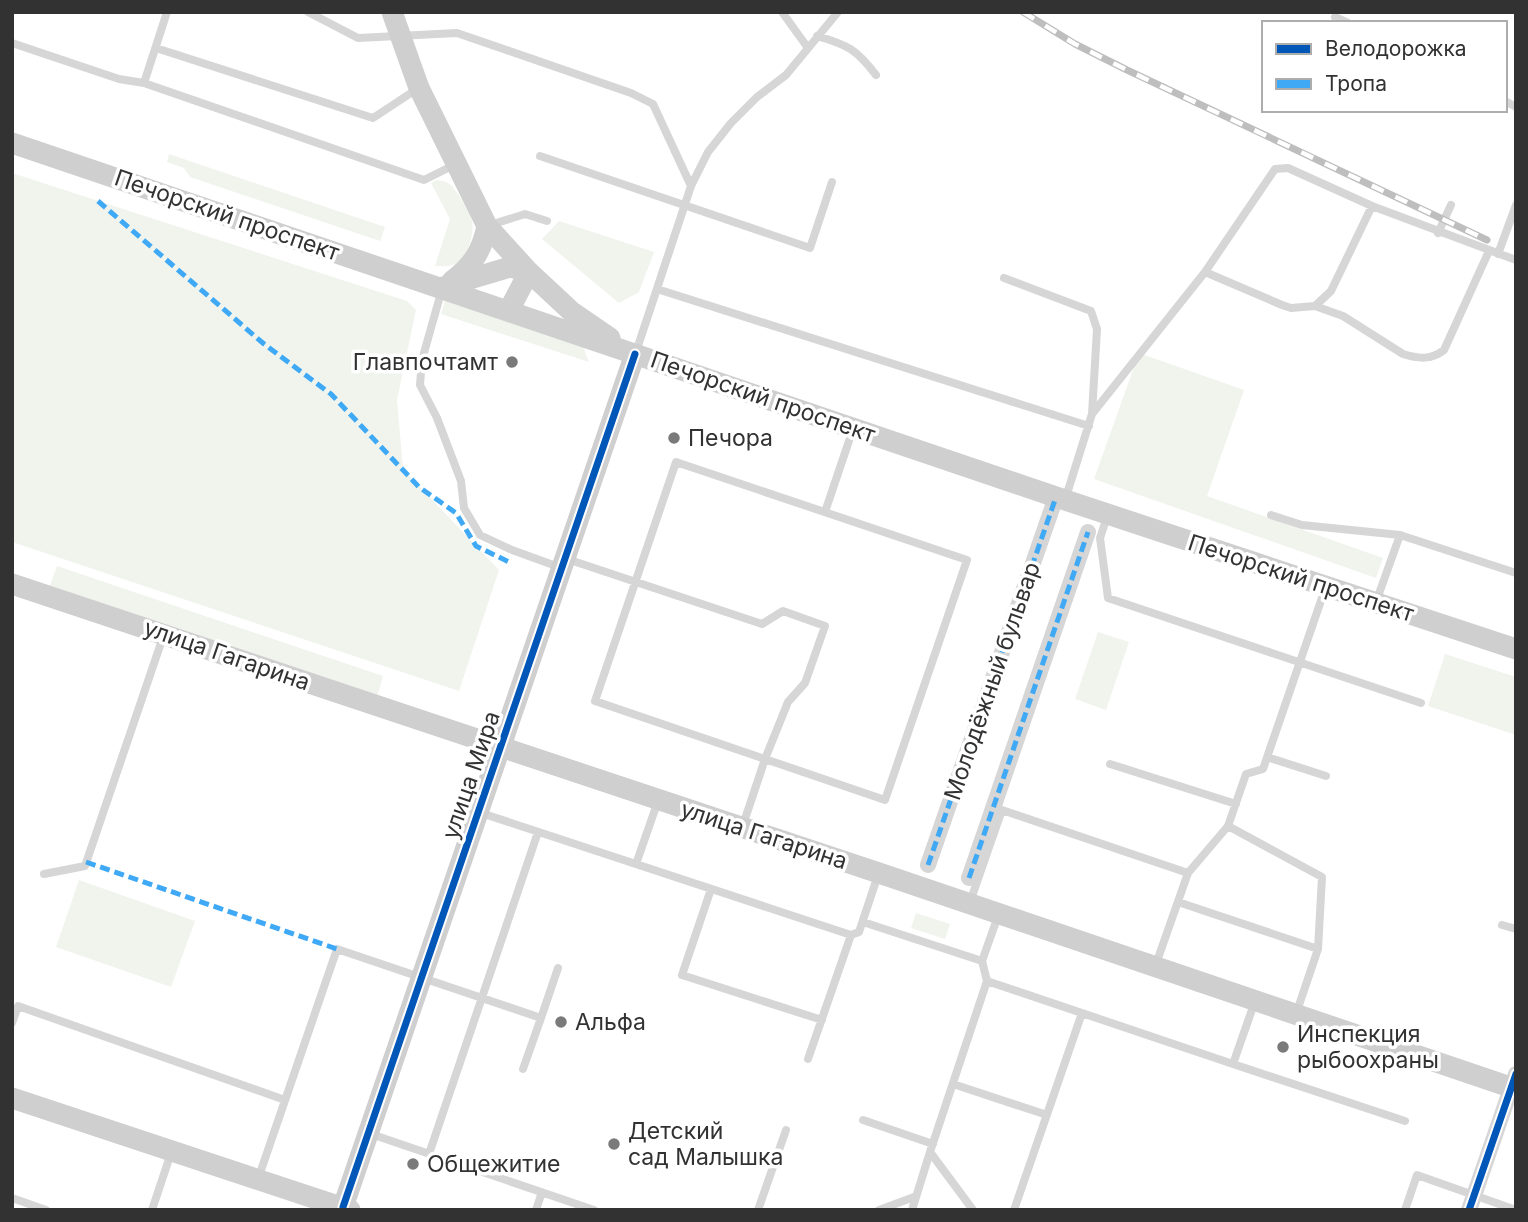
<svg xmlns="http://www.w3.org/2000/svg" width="1528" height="1222" viewBox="0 0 1528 1222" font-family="Inter,sans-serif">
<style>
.green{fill:#f0f4ed}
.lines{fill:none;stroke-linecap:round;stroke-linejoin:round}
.lane{stroke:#d6d6d6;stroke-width:8}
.street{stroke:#d6d6d6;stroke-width:16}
.secondary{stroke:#cfcfcf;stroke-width:21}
.rail-casing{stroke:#bebebe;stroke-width:7}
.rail{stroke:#fff;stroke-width:4.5;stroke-dasharray:13;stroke-linecap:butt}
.quiet{stroke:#3fa9f5;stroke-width:5;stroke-dasharray:10 5;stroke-linecap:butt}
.cycleway-casing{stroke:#fff;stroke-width:11}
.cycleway{stroke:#0057b8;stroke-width:7}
.poi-dot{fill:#7a7a7a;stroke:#fff;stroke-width:2.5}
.labels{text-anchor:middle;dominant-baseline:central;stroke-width:7;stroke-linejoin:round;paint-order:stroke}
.street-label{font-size:23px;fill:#323232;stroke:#fff}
.poi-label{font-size:23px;fill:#323232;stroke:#fff;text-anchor:start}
</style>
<rect width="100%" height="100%" fill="#fff"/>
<path class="green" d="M169 154 385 227 380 241 190 177 184 168 167 162Z
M12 173 407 301 416 310 397 400 403 469 499 570 459 691 12 542Z
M437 180C441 181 445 181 448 183 456 188 470 213 472 221 475 235 466 261 452 265 447 267 440 266 435 266L450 219 431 183Z
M559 221 654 252 639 292 619 303 542 239Z
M446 298 582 344 589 362 441 314Z
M1139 353 1244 390 1207 496 1383 558 1376 578 1094 479Z
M57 566 383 676 377 697 50 586Z
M1098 632 1129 642 1106 710 1075 699Z
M1445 654 1516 677V735L1428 706Z
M79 880 195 921 171 987 56 947Z
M916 913 950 924 945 939 911 928Z"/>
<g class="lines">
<path class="lane" d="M308 12 358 38 457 33 631 93 653 104 691 186
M782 12 808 48
M1335 17 1348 23
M817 36C848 45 856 49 876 75
M12 43 119 79 144 83 424 180 456 164
M156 48 373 118 417 89
M144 83 167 12
M1505 101 1516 107
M540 156 810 248 832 182
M490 225 525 214 547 221
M1438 233 1451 205
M1498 254 1516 205
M1205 272 1282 305 1291 308 1315 306 1331 291 1372 206
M1004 278 1091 311 1097 329 1092 414
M442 289 422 360 420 385 437 418 461 481 464 508 480 535 512 550 559 567
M657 289 1089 426
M1315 306 1343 316 1403 354C1419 359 1431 360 1444 350L1489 251
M636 352 691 186 708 152 731 123 757 97 786 75 838 12
M1065 500 1092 414 1205 272 1275 169 1288 168 1372 206 1516 260
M825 512 853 429
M1271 515 1302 525 1400 535
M1107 517 1100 538 1108 598 1421 703
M567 559 762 624 783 611 825 626 805 683 788 702 765 759 885 800 967 560 676 462 595 701 765 759 743 825
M1376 602 1400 535 1516 573
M1267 757 1326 776
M1110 764 1236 804
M478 812 851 935
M1228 826 1322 877 1318 949 1296 1014
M636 864 658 801
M44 874 85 866 163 637
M711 889 682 975 822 1020
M970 902 1002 810 1188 873
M1178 902 1318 949
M863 922 982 961
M1502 925 1516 929
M1156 964 1188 873 1228 826 1246 774 1263 769 1325 589
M987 981 1233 1064
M1255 1001 1233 1064 1405 1121
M541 1018 558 968
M12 1023 18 1006 285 1100
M808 1059 851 935 859 932 878 875
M953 1084 1047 1115
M863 1120 933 1144
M371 1134 594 1210
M429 1154 538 832
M258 1179 337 949 541 1018 523 1069
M12 1198 46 1210
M152 1210 171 1153
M536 1210 542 1192
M758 1210 786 1130
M879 1210 914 1197
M912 1210 930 1152
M973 1210 930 1152 987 981 982 961 998 916
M1014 1210 1082 1013
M1405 1210 1417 1175 1516 1210"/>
<path class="street" d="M928 865 1056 497
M969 878 1088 532
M1469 1210 1516 1074"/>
<path class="secondary" d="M392 12 419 88 487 226 529 272 572 312 610 338
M12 143 1056 497 1516 649
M452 281C472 266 482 251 487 226
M443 287 510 267 529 272 509 310
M12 584 879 873 1516 1089
M12 1098 350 1210
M343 1207 635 354"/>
<g class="rail-casing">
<path id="rail" d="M1023 12 1075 44 1127 70 1487 240"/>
</g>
<use href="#rail" class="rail"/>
<path class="quiet" d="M98 201 264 344 331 394 419 487 456 513 476 546 509 562
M86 862 337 949
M928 865 1056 497
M969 878 1088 532"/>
<g class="cycleway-casing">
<path id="cycleway" d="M343 1207 635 354
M1469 1210 1516 1074"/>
</g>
<use href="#cycleway" class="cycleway"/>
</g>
<g class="poi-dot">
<circle cx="512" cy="362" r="7"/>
<circle cx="674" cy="438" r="7"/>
<circle cx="561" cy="1022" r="7"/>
<circle cx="1283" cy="1047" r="7"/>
<circle cx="614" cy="1144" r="7"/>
<circle cx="413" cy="1164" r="7"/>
</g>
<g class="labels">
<g class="street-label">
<text transform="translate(227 215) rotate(19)">Печорский проспект</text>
<text transform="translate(763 397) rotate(19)">Печорский проспект</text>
<text transform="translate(1301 578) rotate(18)">Печорский проспект</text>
<text transform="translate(227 655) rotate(19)">улица Гагарина</text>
<text transform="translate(992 681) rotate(-71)">Молодёжный бульвар</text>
<text transform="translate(471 775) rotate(-71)">улица Мира</text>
<text transform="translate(764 835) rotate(18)">улица Гагарина</text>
</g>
<g class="poi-label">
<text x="498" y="362" text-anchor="end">Главпочтамт</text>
<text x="688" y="438">Печора</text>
<text x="575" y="1022">Альфа</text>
<text x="1297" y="1034">Инспекция<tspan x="1297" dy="26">рыбоохраны</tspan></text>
<text x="628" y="1131">Детский<tspan x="628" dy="26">сад Малышка</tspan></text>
<text x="427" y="1164">Общежитие</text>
</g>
</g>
<rect width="1528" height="1222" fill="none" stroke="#323232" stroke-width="28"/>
<rect x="1262" y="21" width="245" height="91" fill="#ffffff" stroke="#adadad" stroke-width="2"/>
<rect x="1276" y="44" width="35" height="10" fill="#0057b8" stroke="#adadad" stroke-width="2"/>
<text x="1325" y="56" font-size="21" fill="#323232">Велодорожка</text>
<rect x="1276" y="79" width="35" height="10" fill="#3fa9f5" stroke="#adadad" stroke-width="2"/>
<text x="1325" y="91" font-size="21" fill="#323232">Тропа</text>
</svg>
